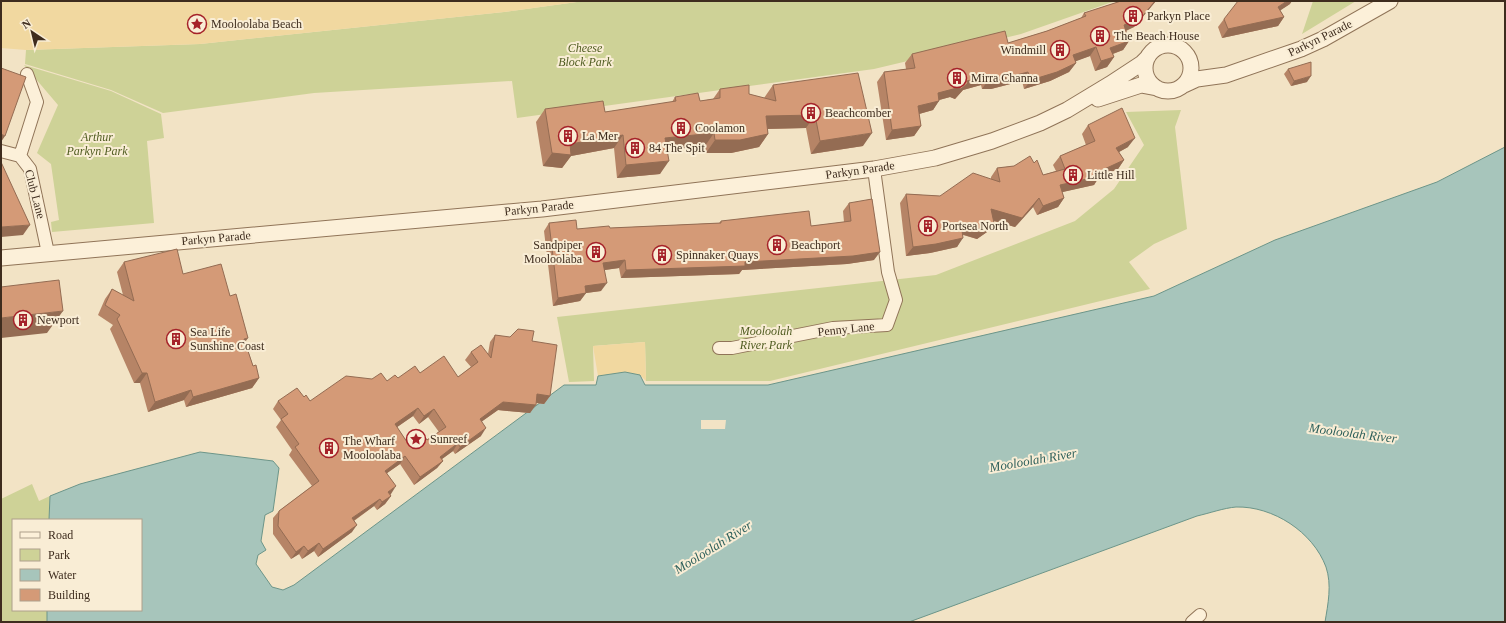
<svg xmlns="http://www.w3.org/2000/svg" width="1506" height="623" viewBox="0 0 1506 623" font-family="Georgia,serif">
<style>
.green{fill:#ced297}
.sand{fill:#f1d8a0}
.water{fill:#a7c5bb;stroke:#6c9589}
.pier{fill:#f2e3c5}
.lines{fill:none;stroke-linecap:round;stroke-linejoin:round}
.minor-casing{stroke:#907458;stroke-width:14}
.tertiary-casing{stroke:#907458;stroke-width:17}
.minor{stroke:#fcf0d9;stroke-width:12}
.tertiary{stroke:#fcf0d9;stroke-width:15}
.wall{fill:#b68466;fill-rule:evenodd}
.shaded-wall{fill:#946c53}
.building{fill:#d49a77;stroke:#946c53;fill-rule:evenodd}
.labels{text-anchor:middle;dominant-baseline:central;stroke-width:4;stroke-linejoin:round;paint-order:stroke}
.poi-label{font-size:12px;fill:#3e2c1e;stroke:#f9edd5;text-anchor:start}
.street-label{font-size:12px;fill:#3e2c1e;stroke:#f9edd5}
.park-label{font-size:12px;font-style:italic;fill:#515d22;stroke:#f9edd5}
.water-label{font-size:13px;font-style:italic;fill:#2c5f5a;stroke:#f9edd5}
</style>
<rect width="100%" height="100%" fill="#f2e3c5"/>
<path class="green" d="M584 1H1115L1021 34 874 69 517 118 512 81 314 93 163 113 111 90 25 64 26 50 200 44 504 12Z
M1313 1H1356L1302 34Z
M24 65 111 91 161 114 164 138 147 141 154 223 52 232 51 222 59 220 51 164 37 153 58 105Z
M1181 110 1175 127 1187 229 1154 244 1129 262 1150 289 770 381H646L645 342 593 346 594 381 569 382 557 317 936 275 1075 221 1114 189 1144 145 1126 112Z
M32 484 39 501 50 496 49 520H13V610H47V622H1V499Z"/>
<path class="sand" d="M1 1H584L504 12 200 44 26 50 1 48Z
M645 342 646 381 640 375 598 376 593 346Z"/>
<path class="water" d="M1505 147V622H1325C1328 604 1332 585 1326 567 1313 532 1273 506 1236 507 1224 508 1210 513 1197 516L909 622H47V610H141V520H49L50 496 80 484 200 452 273 461 279 468 273 511 265 515 261 541 266 550 258 555 256 564 272 587 283 590 294 585 564 385H596L598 376 625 372 640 375 645 385H768L1154 296 1275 240 1437 182Z"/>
<path class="pier" d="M701 420H726L725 429H701Z"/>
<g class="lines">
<g class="minor-casing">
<path id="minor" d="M1 151 20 156 30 169 48 253
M20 156 37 102 27 74
M719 348H732L833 328 887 325 896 300 888 272 874 169
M1192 622 1200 615"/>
</g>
<g class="tertiary-casing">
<path id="tertiary" d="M1145 68a23 23 0 1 1 46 0a23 23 0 1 1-46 0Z
M1184 85 1197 79 1226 75 1301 49 1323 39 1390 1
M1098 99 1141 85 1157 88
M1 258 542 209 874 169 935 158 992 141 1040 123 1067 110 1110 84 1142 63 1148 57"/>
</g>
<use href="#minor" class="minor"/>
<use href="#tertiary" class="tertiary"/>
</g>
<path class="wall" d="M1121 1H1156L1134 27 1126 31 1129 41 1123 50 1113 54 1114 57 1107 67 1095 71 1090 56 1075 61 1076 63 1069 72 1050 81 1024 89 1022 81 991 89H982L981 85 963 90 955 99 950 97 939 100 933 110 919 114 921 126 914 136 886 140 877 82 884 72 906 69 905 63 912 54 1008 43 1047 31 1081 18 1084 13Z
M1290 4 1280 10 1284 17 1278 26 1222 38 1218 27 1224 19Z
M1288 69 1307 82 1291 86 1284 74Z
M773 85 863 146 811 154 806 128 768 129V134L759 147 731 153H706L705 146 667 150 660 174 617 178 614 148 571 156 562 168 543 166 536 122 545 109 605 112 672 102 675 97 700 101 713 99 720 89 749 94 764 98Z
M1088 125 1128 147 1119 152 1124 160 1118 169 1099 177 1094 185 1062 192 1064 198 1058 207 1037 215 1033 207 1015 227 993 221 994 223 987 232 977 239 963 235 957 247 930 253 906 256 900 203 906 194 940 196 991 179V177L997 168 1014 166 1034 163 1043 175 1056 171 1053 165 1060 156 1086 145 1082 134Z
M849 203 874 260 847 264 742 270 739 274 621 278 619 268 604 270 601 291 586 293 580 301 553 306 544 231 549 223 577 229 610 228 719 223 721 221 811 226 844 222 843 211Z
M124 262 183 274 230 296 253 366 259 378 252 388 186 407 184 400 148 412 140 383H134L110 329 113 325 98 315 105 299 112 289 123 295 117 272Z
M495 335 532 341 550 396 544 404 536 403 530 413 498 410 481 422V436L455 454 453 451 442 459 443 461 437 468 414 485 400 464 387 473 391 494 390 495 391 496 385 504 377 510 374 506 354 521 352 532 318 557 314 551 302 559 299 554 291 559 273 534V518L279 511 312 486 289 455 292 450 276 427 281 420 273 409 278 401 304 397 310 401 398 378 420 373 458 377 471 367 465 360 471 352 488 354 490 342ZM413 416 419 424 428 417 439 432 427 440 407 442 397 427Z"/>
<path class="shaded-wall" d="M1155 1H1156L1134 27 1118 34 1124 25Z
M1287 1H1292L1290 4 1272 16 1278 7Z
M1284 17 1278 26 1222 38 1228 29Z
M1129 41 1123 50 1104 57 1110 48Z
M1096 47 1090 56 1066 65 1073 55Z
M1114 57 1107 67 1095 71 1101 61Z
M1076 63 1069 72 1050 81 1024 89 1031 80Z
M1028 72 1022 81 991 89H982L989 79Z
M988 76 981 85 963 90 955 99 950 97 932 102 938 93 967 81Z
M1311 76 1307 82 1291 86 1294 81Z
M939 101 933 110 912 116 918 106Z
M815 115 806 128 756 129 766 116Z
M921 126 914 136 886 140 892 130Z
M714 133 705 146 656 151 665 138Z
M872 133 863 146 811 154 820 141Z
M1 134 5 136 1 142Z
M768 134 759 147 731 153H706L715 140Z
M623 135 614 148 571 156 562 168 543 166 552 153 570 144Z
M1135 138 1128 147 1110 157 1116 148Z
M1124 160 1118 169 1099 177 1094 185 1054 194 1060 185 1098 172Z
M669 161 660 174 617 178 626 165Z
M1039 198 1033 207 1015 227 985 218 991 209Z
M1064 198 1058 207 1037 215 1043 206Z
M961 223H994L987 232 977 239 955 232Z
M30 225 23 235 1 237V227Z
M963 238 957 247 930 253 906 256 913 247Z
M880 252 874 260 847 264 742 270 739 274 621 278 626 270 745 262Z
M625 260 619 268 598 271 603 263Z
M607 283 601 291 586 293 580 301 553 306 558 298 585 286Z
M63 311 47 333 1 338V318Z
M248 338 241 348 244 339Z
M142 373H147L140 383H134Z
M259 378 252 388 186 407 193 397Z
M191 390 184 400 148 412 155 402Z
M537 394 550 396 544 404 531 402Z
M503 402 536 405 530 413 498 410 474 427 480 419Z
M418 408 413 416 390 432 395 424Z
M434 409 428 417 419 424 424 416Z
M486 428 481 436 455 454 460 447Z
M458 443 453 451 435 464 440 457Z
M405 456 400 464 380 478 385 471Z
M443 461 437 468 414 485 420 477Z
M396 486 391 494 383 500 388 492Z
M391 496 385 504 377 510 382 502Z
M380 499 374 506 346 526 352 518Z
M357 525 352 532 318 557 323 549Z
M319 543 314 551 302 559 308 551Z
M304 546 299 554 291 559 296 552Z"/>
<path class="building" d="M1121 1H1155L1141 18 1124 25 1129 41 1110 48 1114 57 1101 61 1096 47 1073 55 1076 63 1057 72 1031 80 1028 72 997 80 989 79 988 76 967 81 968 83 961 89 957 88 938 93 939 101 918 106 921 126 892 130 884 72 915 68 912 54 1005 31 1008 43 1047 31 1086 16 1084 13Z
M1238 1H1287L1278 7 1284 17 1228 29 1224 19Z
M1311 62V76L1294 81 1288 69Z
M1 68 26 77 5 136 1 134Z
M858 73 872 133 820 141 815 115 766 116 768 134 740 140H715L714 133 665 138 669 161 626 165 623 135 570 144 571 155 552 153 545 109 603 101 605 112 676 101 675 97 698 93 700 101 720 98V89L749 85V94L776 101 773 85Z
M1122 108 1135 138 1116 148 1124 160 1098 172 1100 176 1060 185 1064 198 1043 206 1039 198 1022 218 991 209 994 223 983 230 961 223 963 238 936 244 913 247 906 194 940 196 973 173 1000 182 997 168 1014 166 1030 156 1034 163 1037 160 1043 175 1065 169 1060 156 1095 141 1088 125Z
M1 162 30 225 1 227Z
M872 199 880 252 853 256 745 262V266L626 270 625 260 603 263 607 283 585 286 586 293 558 298 549 223 576 220 577 229 609 226 610 228 721 223V221L809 211 811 226 851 221 849 203Z
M177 249 183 274 221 264 230 296 236 294 248 338 244 339 253 366 256 365 259 378 193 397 191 390 155 402 147 373H142L117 319 120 315 105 305 112 289 134 301 124 262Z
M59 280 63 311 1 318V287Z
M518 329 534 331 532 341 557 345 550 396 537 394 536 405 503 402 480 419 486 428 460 447 458 443 440 457 443 461 420 477 405 456 385 471 396 486 388 492 391 496 382 502 380 499 352 518 357 525 323 549 319 543 308 551 304 546 296 552 278 526 279 511 319 481 295 447 299 444 281 419 288 414 278 401 297 388 304 397 306 395 310 401 346 376 372 379 381 373 387 381 395 375 398 378 415 366 420 373 444 356 458 377 478 362 471 352 481 345 491 358 495 335 510 337ZM418 408 424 416 434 409 446 427 427 440 421 432 407 442 395 424Z"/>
<defs>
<g id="building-ring" transform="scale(1)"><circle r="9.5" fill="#f9edd5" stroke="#a52229" stroke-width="1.5"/><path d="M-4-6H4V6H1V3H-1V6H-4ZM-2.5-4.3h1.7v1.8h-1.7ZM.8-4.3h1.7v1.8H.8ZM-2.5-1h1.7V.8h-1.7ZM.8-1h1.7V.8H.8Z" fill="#a52229"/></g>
<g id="sight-ring" transform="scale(1)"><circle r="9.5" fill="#f9edd5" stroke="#a52229" stroke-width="1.5"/><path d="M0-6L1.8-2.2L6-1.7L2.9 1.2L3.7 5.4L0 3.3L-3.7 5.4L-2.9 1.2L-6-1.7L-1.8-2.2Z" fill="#a52229"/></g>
</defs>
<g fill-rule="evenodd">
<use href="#building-ring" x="1133" y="16"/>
<use href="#sight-ring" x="197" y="24"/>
<use href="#building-ring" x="1100" y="36"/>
<use href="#building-ring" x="1060" y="50"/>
<use href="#building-ring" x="957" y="78"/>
<use href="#building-ring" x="811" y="113"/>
<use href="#building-ring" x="681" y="128"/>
<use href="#building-ring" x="568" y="136"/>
<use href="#building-ring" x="635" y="148"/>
<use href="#building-ring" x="1073" y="175"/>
<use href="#building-ring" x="928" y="226"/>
<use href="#building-ring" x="777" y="245"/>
<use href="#building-ring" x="596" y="252"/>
<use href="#building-ring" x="662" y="255"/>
<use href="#building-ring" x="23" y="320"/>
<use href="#building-ring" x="176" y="339"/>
<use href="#sight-ring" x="416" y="439"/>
<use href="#building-ring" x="329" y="448"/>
</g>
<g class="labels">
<g class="poi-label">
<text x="1147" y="16">Parkyn Place</text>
<text x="211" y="24">Mooloolaba Beach</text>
<text x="1114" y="36">The Beach House</text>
<text x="1046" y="50" text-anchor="end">Windmill</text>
<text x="971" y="78">Mirra Channa</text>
<text x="825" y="113">Beachcomber</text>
<text x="695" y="128">Coolamon</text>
<text x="582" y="136">La Mer</text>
<text x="649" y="148">84 The Spit</text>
<text x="1087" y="175">Little Hill</text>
<text x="942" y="226">Portsea North</text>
<text x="582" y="245" text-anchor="end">Sandpiper<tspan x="582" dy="14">Mooloolaba</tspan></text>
<text x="791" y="245">Beachport</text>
<text x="676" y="255">Spinnaker Quays</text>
<text x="37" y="320">Newport</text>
<text x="190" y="332">Sea Life<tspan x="190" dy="14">Sunshine Coast</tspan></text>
<text x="430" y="439">Sunreef</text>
<text x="343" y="441">The Wharf<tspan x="343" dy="14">Mooloolaba</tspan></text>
</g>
<g class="street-label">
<text transform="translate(1320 38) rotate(-26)">Parkyn Parade</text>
<text transform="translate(860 170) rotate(-8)">Parkyn Parade</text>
<text transform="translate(35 194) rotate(75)">Club Lane</text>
<text transform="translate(539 208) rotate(-6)">Parkyn Parade</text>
<text transform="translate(216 238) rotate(-5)">Parkyn Parade</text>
<text transform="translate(846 329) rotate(-6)">Penny Lane</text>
</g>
<g class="park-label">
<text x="585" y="48">Cheese<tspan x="585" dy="14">Block Park</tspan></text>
<text x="97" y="137">Arthur<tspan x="97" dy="14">Parkyn Park</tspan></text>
<text x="766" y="331">Mooloolah<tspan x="766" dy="14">River Park</tspan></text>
</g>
<g class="water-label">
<text transform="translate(1353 433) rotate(7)">Mooloolah River</text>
<text transform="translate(1033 460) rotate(-10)">Mooloolah River</text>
<text transform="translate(713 547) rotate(-32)">Mooloolah River</text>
</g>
</g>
<rect width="1506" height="623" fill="none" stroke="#3e2c1e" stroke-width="4"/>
<rect x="12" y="519" width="130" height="92" fill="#f9edd5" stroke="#aea08c"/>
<rect x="20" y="532" width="20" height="6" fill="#fcf0d9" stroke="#aea08c"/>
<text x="48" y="539" font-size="12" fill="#3e2c1e">Road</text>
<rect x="20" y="549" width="20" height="12" fill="#ced297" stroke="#aea08c"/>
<text x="48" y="559" font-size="12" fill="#3e2c1e">Park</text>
<rect x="20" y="569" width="20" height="12" fill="#a7c5bb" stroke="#aea08c"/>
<text x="48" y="579" font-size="12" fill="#3e2c1e">Water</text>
<rect x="20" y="589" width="20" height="12" fill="#d49a77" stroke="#aea08c"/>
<text x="48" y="599" font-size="12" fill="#3e2c1e">Building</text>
<g transform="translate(32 32) rotate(325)" stroke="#f9edd5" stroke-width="3" paint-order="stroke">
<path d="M0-3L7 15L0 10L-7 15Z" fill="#3e2c1e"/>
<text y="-6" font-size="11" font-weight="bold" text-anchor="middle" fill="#3e2c1e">N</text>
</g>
</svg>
